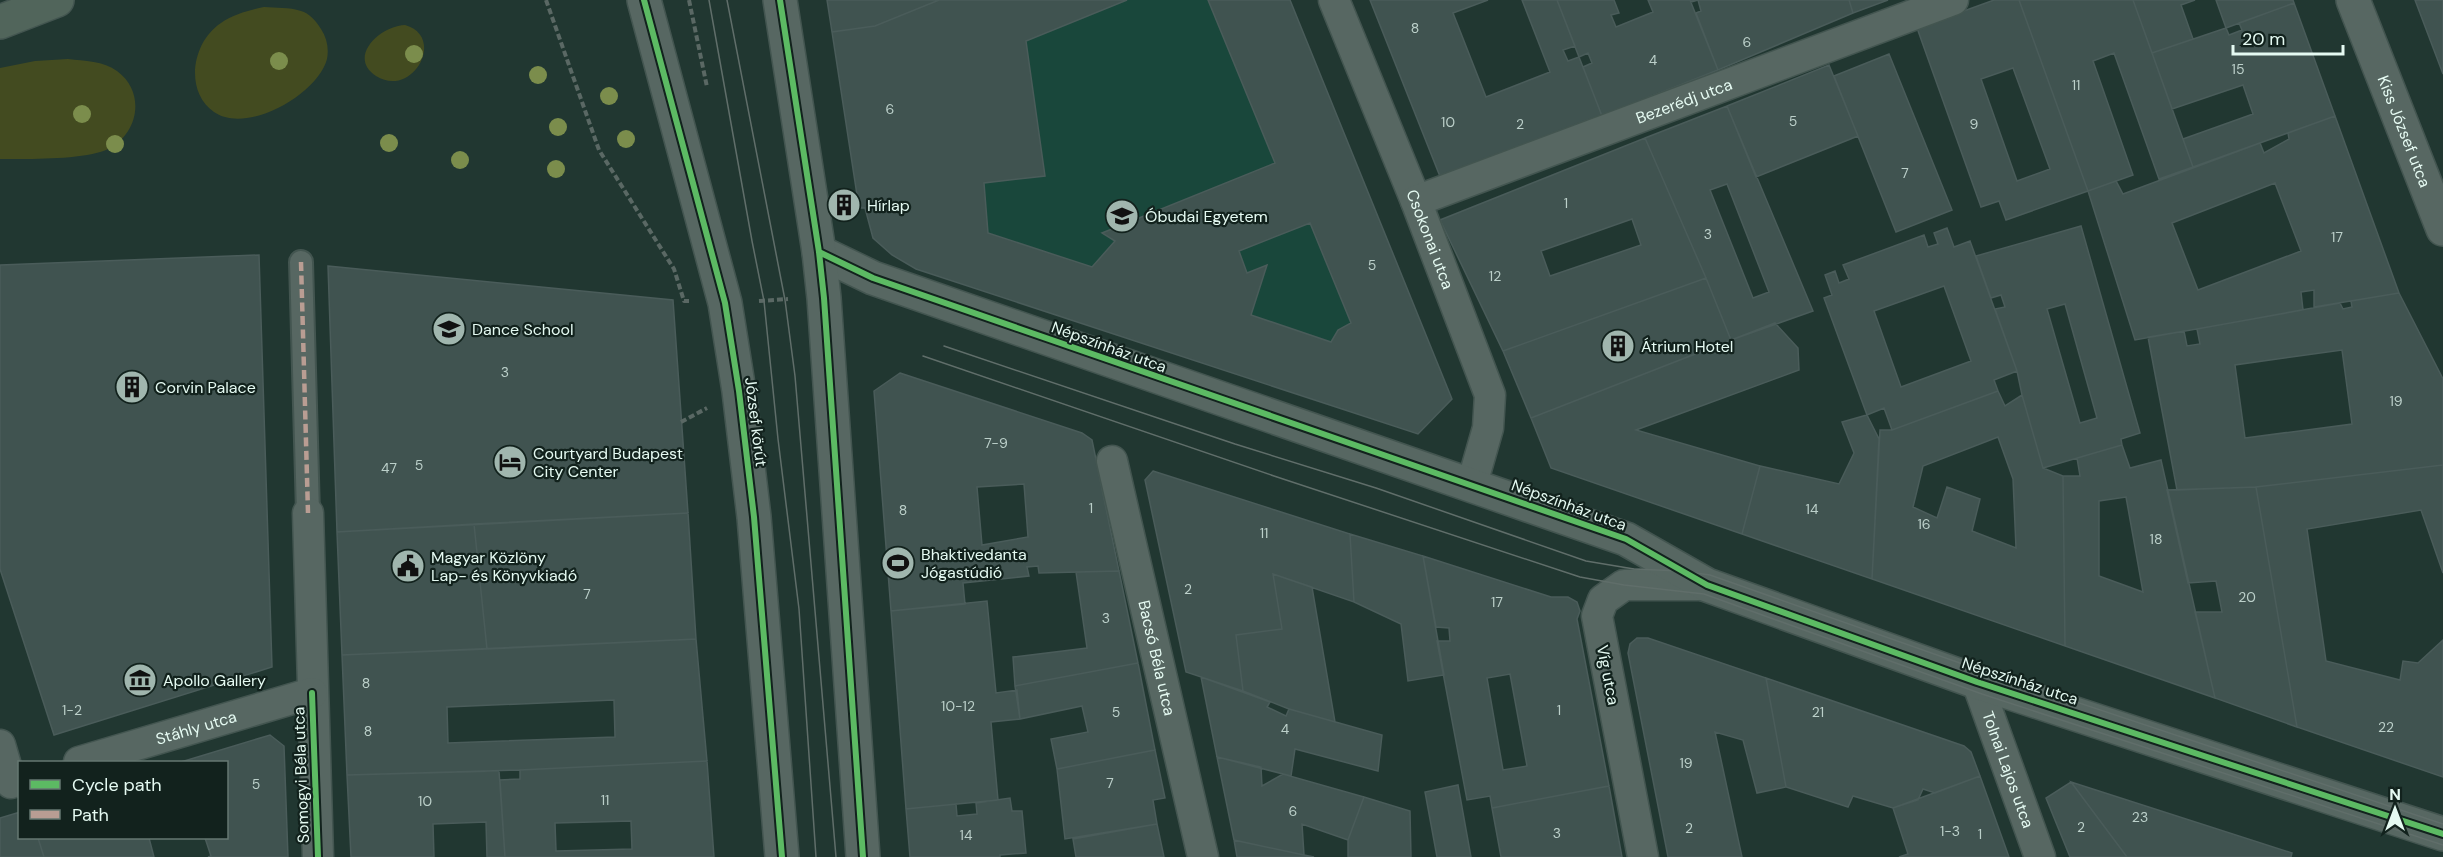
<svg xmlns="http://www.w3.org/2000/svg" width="2443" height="857" viewBox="0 0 2443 857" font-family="'DM Sans',sans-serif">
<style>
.built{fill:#19473b}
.green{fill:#434b20}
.building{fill:#405350;stroke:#4a5c5a;stroke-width:1.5;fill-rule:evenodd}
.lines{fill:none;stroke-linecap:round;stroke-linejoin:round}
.pedestrian-casing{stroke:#435550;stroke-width:26}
.minor-casing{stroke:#435550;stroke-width:33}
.tertiary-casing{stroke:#435550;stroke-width:36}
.secondary-casing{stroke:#435550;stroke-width:36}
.primary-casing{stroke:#435550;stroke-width:36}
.path{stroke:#5a6864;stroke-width:4;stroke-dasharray:6 3;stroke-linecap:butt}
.pedestrian{stroke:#576762;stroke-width:22}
.minor{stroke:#576762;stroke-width:30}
.tertiary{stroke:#576762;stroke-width:33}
.secondary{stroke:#576762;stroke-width:33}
.primary{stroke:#51655b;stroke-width:33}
.tram{stroke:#606e6a;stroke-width:1.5}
.quiet{stroke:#b99d93;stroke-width:4.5;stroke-dasharray:9 4.5;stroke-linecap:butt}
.cycleway-casing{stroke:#12221d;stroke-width:10}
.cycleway{stroke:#5cba63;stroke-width:6}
.tree{fill:#7b8d4c}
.labels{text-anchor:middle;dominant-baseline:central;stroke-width:4.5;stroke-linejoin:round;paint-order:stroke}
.number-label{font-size:14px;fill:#bcd0ca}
.street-label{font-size:16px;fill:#e5faf2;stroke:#12221d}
.poi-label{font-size:16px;fill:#e5faf2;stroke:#12221d;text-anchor:start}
</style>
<rect width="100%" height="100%" fill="#213731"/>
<path class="built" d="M939 0H1290L1452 399 1418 434 916 269 892 255 873 238 865 208H859L832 32Z"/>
<path class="green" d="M264 7C276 8 289 7 301 11 309 13 316 21 321 29 327 38 329 49 327 59 318 94 247 135 214 112 184 91 192 42 221 23 234 14 250 10 264 7Z
M405 25C447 37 412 99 376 76 347 57 380 26 405 25Z
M68 59C84 61 104 61 117 71 147 93 138 136 106 150 81 160 27 159 0 159V68L35 61Z"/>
<path class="building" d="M827 0H939L875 26 832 32Z
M939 0H1127L1026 41 1045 176 984 183 988 233 1092 267 1115 241 1102 233 1275 163 1208 0H1290L1452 399 1418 434 916 269 892 255 873 238 865 208H859L832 32 875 26ZM1310 223 1351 323 1338 330 1331 342 1251 315 1267 265 1247 273 1239 251Z
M1370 0H1488L1453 13 1486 97 1550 72 1522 0H1557L1575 46 1563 50 1568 61 1579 57 1602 116 1441 179Z
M1557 0H1614L1619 13 1611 15 1616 27 1653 12 1648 0H1690L1718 70 1602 116 1583 67 1592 63 1588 53 1579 57Z
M1690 0H1849L1853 13 1718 70 1696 13 1701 11 1698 0 1691 2Z
M1849 0H1888L1853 13Z
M1994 0H2019L2088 191 2006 220 1999 201 1981 207 1917 28ZM2013 68 2050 169 2017 181 1981 79Z
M2019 0H2133L2193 167 2159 179 2114 53 2093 61 2133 175 2088 191Z
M2133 0H2195L2181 5 2193 39 2152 53Z
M2216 0H2293L2294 3 2226 28Z
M2415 0H2443V74Z
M2294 3 2335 116 2193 167 2183 139 2253 114 2243 85 2172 109 2152 53 2226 28 2229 35 2242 30 2239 23Z
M1889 54 1952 210 1896 232 1834 76Z
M1829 65 1858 136 1756 177 1727 106Z
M1727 106 1813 311 1731 340 1706 278 1645 138ZM1727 184 1769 292 1753 298 1710 190Z
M2335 116 2399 293 2314 307V290L2301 292 2303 310 2135 340 2088 191 2116 181 2123 194 2260 143 2264 153 2289 139 2288 133ZM2275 183 2301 251 2198 290 2172 223Z
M1645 138 1706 278 1503 351 1440 220ZM1632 219 1641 245 1550 276 1541 251Z
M849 193 853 216 838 218 835 194Z
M2081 226 2140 433 2121 439 2122 445 2043 468 2022 395 2017 371 1995 309 2005 307 2001 295 1991 298 1976 256ZM2065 304 2097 418 2080 423 2047 309Z
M1947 228 1954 247 1970 241 2017 371 1994 380 1998 391 1892 430 1884 408 1867 415 1824 298 1832 295 1825 275 1835 271 1839 283 1849 279 1843 265 1924 235 1928 247 1938 244 1934 233ZM1944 286 1971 361 1901 387 1874 311Z
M259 255 272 667 54 735 0 569V265Z
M328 266 673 300 688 513 337 532Z
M1706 278 1731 340 1531 418 1503 351Z
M2399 293 2443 379V465L2256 487 2177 490 2148 337 2184 331 2187 346 2200 344 2197 329 2340 303 2343 309 2352 307 2351 301ZM2342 350 2352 424 2245 438 2235 365Z
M1775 323 1798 348 1799 370 1636 430 1760 466 1742 534 1551 468 1531 418Z
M900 373 1082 433 1092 440 1119 571 1039 573 1038 566 1027 567 1029 576 963 583 965 604 891 611 874 391ZM1024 484 1028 537 982 545 977 487Z
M1998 391 2005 406 2022 395 2043 468 2063 476 2065 646 1872 579 1880 430H1892ZM1998 437 2013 479 2016 548 1972 531 1980 499 1947 487 1937 518 1913 507 1923 466Z
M1867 415 1879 439 1872 579 1742 534 1760 466 1839 484 1854 453 1842 422Z
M2122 445 2130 468 2161 460 2215 698 2065 646 2063 476H2080L2077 458ZM2126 497 2143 592 2099 576V501Z
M2443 465V573L2421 510 2307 529 2326 661 2400 680 2403 661 2418 663 2443 640V777L2297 727 2256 487Z
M1153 471 1350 534 1354 602 1273 574 1282 629 1236 635 1243 691 1186 672 1145 480Z
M2256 487 2297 727 2215 698 2195 612H2222L2216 581 2188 583 2167 490Z
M688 513 696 639 487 649 474 524Z
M474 524 487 649 342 655 337 532Z
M1350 534 1423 556 1444 675 1408 681 1401 624 1354 602Z
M1423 556 1551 597H1568L1577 602 1580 611 1577 619 1609 786 1492 808 1490 796 1467 800 1437 641H1450L1449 628 1436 627ZM1510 674 1527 766 1503 770 1487 678Z
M1119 571 1138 663 1015 686 1013 657 1087 648 1076 572Z
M1273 574 1312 587 1335 722 1289 709 1243 691 1236 635 1282 629Z
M987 601 996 693 1017 690 1020 719 991 722 998 800 906 809 891 611Z
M1637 638H1648L1766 678 1786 787 1757 793 1743 740 1715 732 1742 857H1668L1628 653 1630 644Z
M696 639 707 761 520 770 347 775 342 655ZM614 700 615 737 448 743 447 707Z
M1138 663 1155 750 1057 769 1051 739 1088 732 1082 706 1020 719 1015 686Z
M1201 677 1270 702 1267 707 1286 716 1289 709 1382 735 1378 771 1295 749 1291 776 1217 757Z
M1766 678 1964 746 1971 752 1980 776 1935 793 1923 789 1918 800 1893 808 1853 796 1848 807 1786 787Z
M270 735 284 746 288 857H208L211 856 205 838H226V762H181Z
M1155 750 1165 798 1153 800 1157 824 1065 839 1057 769Z
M1217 757 1261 767 1262 786 1283 774 1364 797 1348 840 1302 824 1304 855 1234 840Z
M707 761 714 857H505L500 780 520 779V770ZM631 821 632 849 556 851 555 823Z
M499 771 505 857H487L486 822 433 824 434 857H351L347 775Z
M1980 776 2009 857H1899L1908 854 1893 808Z
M2071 782 2292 853 2291 857H2127Z
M2071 782 2127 857H2070L2046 798Z
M1458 785 1471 857H1437L1425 792Z
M1609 786 1622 857H1501L1492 808Z
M1364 797 1410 811 1411 857H1348V840Z
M1010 798 1012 811H1022L1026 853 1000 855V857H910L906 809 956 804 957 816 977 814 976 803Z
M20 812V838H38L44 857H0V818Z
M1157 824 1164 857H1076L1073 839Z
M38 838H149L154 857H44Z
M1234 840 1304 855 1314 857H1237Z"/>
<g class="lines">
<g class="pedestrian-casing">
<path id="pedestrian" d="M301 262 308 513"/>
</g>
<g class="minor-casing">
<g id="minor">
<path id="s1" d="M1334 0 1416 201 1490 395 1488 428 1472 484"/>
<path id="s2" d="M1416 201 1953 0"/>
<path id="s3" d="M1112 461 1203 857"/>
<path d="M308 513 318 857"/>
<path id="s4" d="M1977 682 2040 857"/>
<path d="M0 745 11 783"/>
<path id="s5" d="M79 762 312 693"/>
<path d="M1643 857 1597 616 1603 600 1624 585H1707"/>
</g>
</g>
<g class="tertiary-casing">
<g id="tertiary">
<path id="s6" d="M2353 0 2443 229"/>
<path d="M819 252 873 278 1626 539 1707 585 1977 682 2443 834"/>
</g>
</g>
<g class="secondary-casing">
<path id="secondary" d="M644 0 725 303 739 391 754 517 782 857
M780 0 819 252 824 298 863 857"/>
</g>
<g class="primary-casing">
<path id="primary" d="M0 22 57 0"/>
</g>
<path class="path" d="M546 0 599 150 674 269 684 301H689
M689 0 707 87
M759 301 788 299
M681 422 707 408"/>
<use href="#pedestrian" class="pedestrian"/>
<use href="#minor" class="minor"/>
<use href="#tertiary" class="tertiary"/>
<use href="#secondary" class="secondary"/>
<use href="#primary" class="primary"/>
<path class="tram" d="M709 0 752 241 764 301 778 439 799 609 816 857
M727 0 785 300 795 376 836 857
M944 346 1235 444 1376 488 1586 561 1634 569 1681 571 1710 575 1974 668 2443 824
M923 356 1274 476 1580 577 1624 585 1704 594 1982 694 2443 845"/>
<path class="quiet" d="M301 262 308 513"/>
<g class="cycleway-casing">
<path id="cycleway" d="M644 0 725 303 739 391 754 517 782 857
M780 0 819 252 824 298 863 857
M819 252 873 278 1626 539 1707 585 1977 682 2443 834
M312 693 318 857"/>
</g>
<use href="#cycleway" class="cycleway"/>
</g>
<g class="tree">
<circle cx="414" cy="54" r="9"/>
<circle cx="279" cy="61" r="9"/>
<circle cx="538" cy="75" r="9"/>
<circle cx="609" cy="96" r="9"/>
<circle cx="82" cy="114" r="9"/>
<circle cx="558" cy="127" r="9"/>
<circle cx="626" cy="139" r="9"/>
<circle cx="389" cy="143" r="9"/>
<circle cx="115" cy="144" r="9"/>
<circle cx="460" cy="160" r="9"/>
<circle cx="556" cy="169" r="9"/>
</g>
<defs>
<g id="building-disc" transform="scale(1.725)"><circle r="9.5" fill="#a0b6ae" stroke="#12221d"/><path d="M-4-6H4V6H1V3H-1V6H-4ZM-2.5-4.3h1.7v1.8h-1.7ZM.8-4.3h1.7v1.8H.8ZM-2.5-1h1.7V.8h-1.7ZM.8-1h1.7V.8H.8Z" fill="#111"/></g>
<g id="university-disc" transform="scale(1.725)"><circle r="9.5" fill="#a0b6ae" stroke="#12221d"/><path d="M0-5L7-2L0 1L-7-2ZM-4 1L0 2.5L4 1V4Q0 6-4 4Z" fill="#111"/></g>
<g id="school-disc" transform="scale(1.725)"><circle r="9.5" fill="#a0b6ae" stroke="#12221d"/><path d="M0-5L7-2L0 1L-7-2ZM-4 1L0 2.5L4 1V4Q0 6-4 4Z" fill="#111"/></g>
<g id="hotel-disc" transform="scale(1.725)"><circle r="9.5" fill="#a0b6ae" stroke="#12221d"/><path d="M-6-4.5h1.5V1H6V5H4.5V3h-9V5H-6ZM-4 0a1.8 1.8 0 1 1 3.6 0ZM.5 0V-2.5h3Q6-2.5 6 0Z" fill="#111"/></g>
<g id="stadium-disc" transform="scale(1.725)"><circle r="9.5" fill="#a0b6ae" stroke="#12221d"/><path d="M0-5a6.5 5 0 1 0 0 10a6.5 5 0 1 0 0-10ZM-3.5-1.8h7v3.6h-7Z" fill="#111"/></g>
<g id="civic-disc" transform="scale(1.725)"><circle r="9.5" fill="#a0b6ae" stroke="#12221d"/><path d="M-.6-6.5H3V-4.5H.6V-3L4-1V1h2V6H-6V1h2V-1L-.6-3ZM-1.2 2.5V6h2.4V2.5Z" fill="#111"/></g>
<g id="museum-disc" transform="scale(1.725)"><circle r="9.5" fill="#a0b6ae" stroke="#12221d"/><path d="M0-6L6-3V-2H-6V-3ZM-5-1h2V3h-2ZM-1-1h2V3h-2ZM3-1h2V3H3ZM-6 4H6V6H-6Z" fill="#111"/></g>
</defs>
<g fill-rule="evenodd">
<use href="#building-disc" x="844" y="205"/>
<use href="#university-disc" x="1122" y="216"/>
<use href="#school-disc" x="449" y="329"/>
<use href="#building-disc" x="1618" y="346"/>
<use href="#building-disc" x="132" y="387"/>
<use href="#hotel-disc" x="510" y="462"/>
<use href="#stadium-disc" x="898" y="563"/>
<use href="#civic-disc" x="408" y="566"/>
<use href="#museum-disc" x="140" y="680"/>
</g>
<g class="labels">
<g class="number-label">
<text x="1415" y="28">8</text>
<text x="1747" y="42">6</text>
<text x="1653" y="60">4</text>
<text x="2238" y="69">15</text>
<text x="2076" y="85">11</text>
<text x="890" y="109">6</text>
<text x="1793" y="121">5</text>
<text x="1448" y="122">10</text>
<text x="1520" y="124">2</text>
<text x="1974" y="124">9</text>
<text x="1905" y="173">7</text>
<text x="1566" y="203">1</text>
<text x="1708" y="234">3</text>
<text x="2337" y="237">17</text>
<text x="1372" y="265">5</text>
<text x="1495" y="276">12</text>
<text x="505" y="372">3</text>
<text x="2396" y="401">19</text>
<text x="996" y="443">7-9</text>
<text x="419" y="465">5</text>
<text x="389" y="468">47</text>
<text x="1091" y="508">1</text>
<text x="1812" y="509">14</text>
<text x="903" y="510">8</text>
<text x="1924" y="524">16</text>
<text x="1264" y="533">11</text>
<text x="2156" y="539">18</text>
<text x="1188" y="589">2</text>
<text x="587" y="594">7</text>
<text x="2247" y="597">20</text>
<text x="1497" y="602">17</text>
<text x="1106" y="618">3</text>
<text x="366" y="683">8</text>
<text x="958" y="706">10-12</text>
<text x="72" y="710">1-2</text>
<text x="1559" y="710">1</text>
<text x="1116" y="712">5</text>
<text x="1818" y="712">21</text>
<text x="2386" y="727">22</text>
<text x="1285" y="729">4</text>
<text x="368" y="731">8</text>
<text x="1686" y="763">19</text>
<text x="1110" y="783">7</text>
<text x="256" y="784">5</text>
<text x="605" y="800">11</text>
<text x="425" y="801">10</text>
<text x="1293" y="811">6</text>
<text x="2140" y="817">23</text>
<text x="2081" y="827">2</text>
<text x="1689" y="828">2</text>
<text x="1950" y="831">1-3</text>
<text x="1557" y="833">3</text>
<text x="1980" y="834">1</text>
<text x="966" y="835">14</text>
</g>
<g class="street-label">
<text stroke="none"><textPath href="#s2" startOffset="286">Bezerédj utca</textPath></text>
<text stroke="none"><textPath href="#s6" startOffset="141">Kiss József utca</textPath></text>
<text stroke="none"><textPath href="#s1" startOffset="258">Csokonai utca</textPath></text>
<text transform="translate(1109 347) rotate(20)">Népszínház utca</text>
<text transform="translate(756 422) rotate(83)">József körút</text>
<text transform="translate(1569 505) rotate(20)">Népszínház utca</text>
<text stroke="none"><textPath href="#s3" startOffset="202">Bacsó Béla utca</textPath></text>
<text transform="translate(1608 675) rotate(79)">Víg utca</text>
<text transform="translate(2020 681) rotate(18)">Népszínház utca</text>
<text stroke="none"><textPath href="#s5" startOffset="122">Stáhly utca</textPath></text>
<text stroke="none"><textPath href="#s4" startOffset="93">Tolnai Lajos utca</textPath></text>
<text transform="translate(301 775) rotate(-92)">Somogyi Béla utca</text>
</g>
<g class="poi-label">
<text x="867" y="205">Hírlap</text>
<text x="1145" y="216">Óbudai Egyetem</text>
<text x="472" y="329">Dance School</text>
<text x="1641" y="346">Átrium Hotel</text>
<text x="155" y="387">Corvin Palace</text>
<text x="533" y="453">Courtyard Budapest<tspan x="533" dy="18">City Center</tspan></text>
<text x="921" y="554">Bhaktivedanta<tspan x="921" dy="18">Jógastúdió</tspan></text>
<text x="431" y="557">Magyar Közlöny<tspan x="431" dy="18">Lap- és Könyvkiadó</tspan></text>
<text x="163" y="680">Apollo Gallery</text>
</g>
</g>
<rect x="18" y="761" width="210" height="78" fill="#12221d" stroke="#667872" stroke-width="1.5"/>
<rect x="30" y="780" width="30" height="9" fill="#5cba63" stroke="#667872" stroke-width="1.5"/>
<text x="72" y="791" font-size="18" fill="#e5faf2">Cycle path</text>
<rect x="30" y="810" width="30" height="9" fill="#b99d93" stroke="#667872" stroke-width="1.5"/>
<text x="72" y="821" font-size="18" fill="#e5faf2">Path</text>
<g transform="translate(2395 809)" stroke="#12221d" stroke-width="4.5" paint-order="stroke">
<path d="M0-4.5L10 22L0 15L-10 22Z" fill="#e5faf2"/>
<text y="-9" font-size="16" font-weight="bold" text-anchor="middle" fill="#e5faf2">N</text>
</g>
<path d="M2233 45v9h110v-9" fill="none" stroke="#e5faf2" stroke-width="3"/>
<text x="2242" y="45" font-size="18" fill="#e5faf2" stroke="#12221d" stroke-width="4.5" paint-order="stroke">20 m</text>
</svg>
